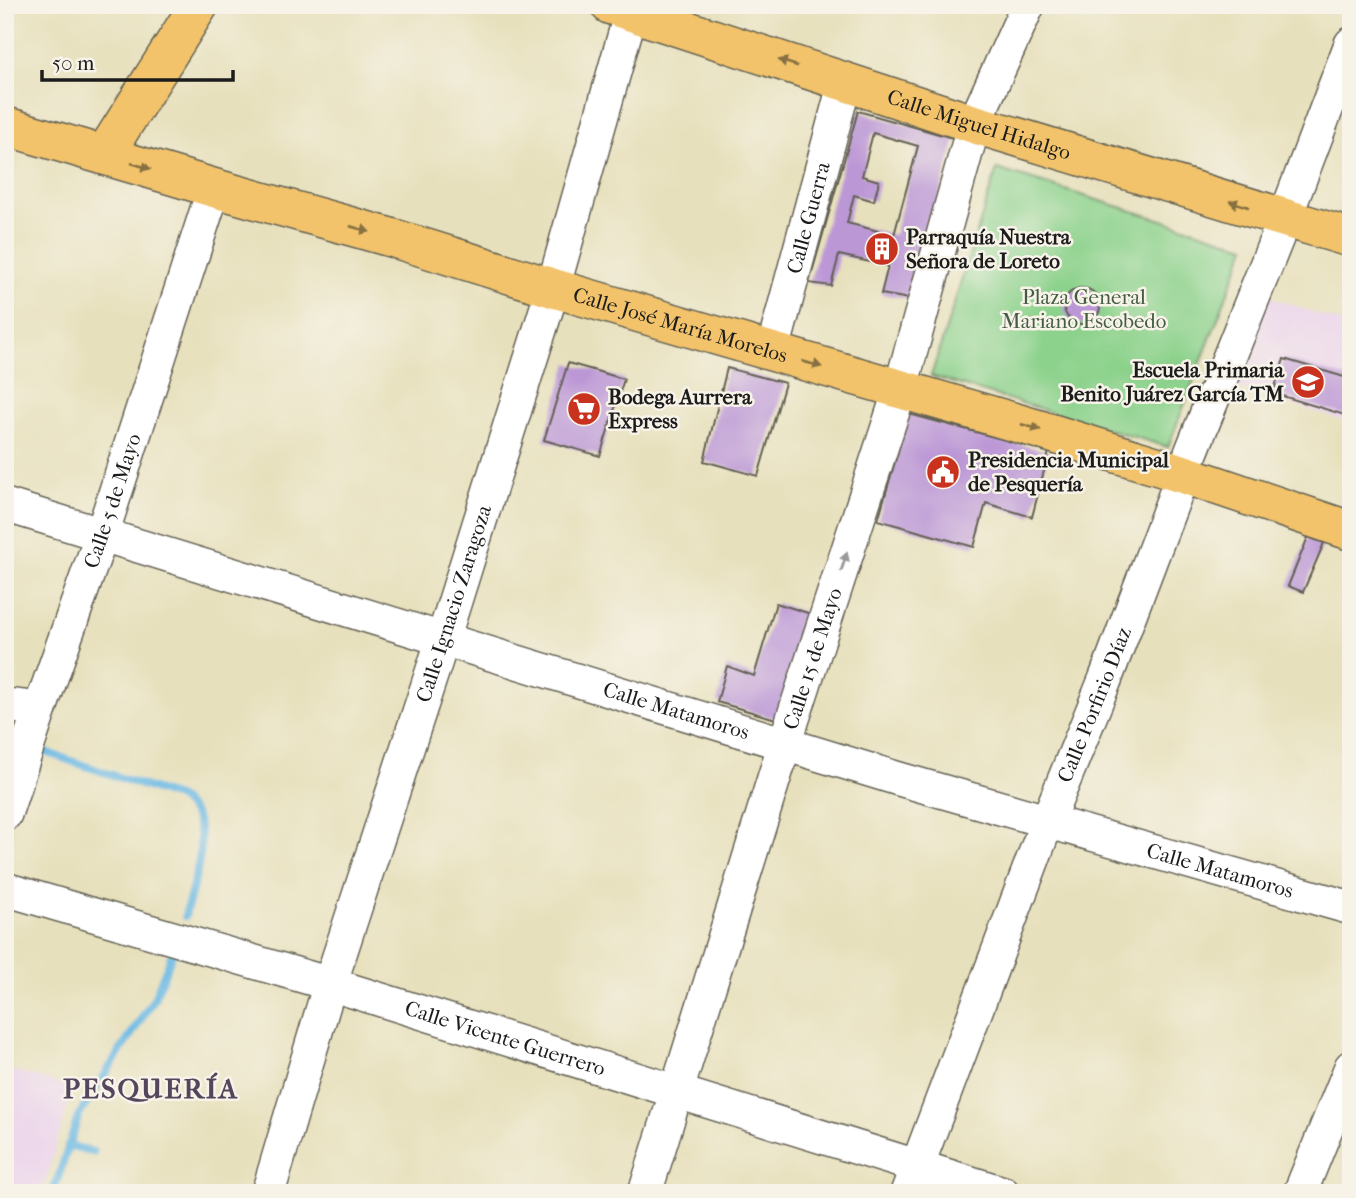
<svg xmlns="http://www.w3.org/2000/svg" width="1356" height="1198" viewBox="0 0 1356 1198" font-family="'IM FELL French Canon',serif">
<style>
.built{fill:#ead1ec}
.green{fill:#8cd28c;stroke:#547754;stroke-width:2}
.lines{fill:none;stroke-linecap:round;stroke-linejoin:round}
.stream{stroke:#68b8e3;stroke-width:8}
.building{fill:#bb97d6;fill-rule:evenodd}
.minor-casing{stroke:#636154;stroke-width:36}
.major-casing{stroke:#636154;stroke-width:41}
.minor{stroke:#fff;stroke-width:33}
.major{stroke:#f2c36a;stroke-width:38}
.oneway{fill:#877043}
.oneway2{fill:#999}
.labels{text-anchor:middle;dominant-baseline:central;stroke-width:5;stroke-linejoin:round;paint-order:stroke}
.street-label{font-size:21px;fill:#1c1c1c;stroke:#f7f3e8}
.poi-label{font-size:21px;font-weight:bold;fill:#1c1c1c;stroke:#f7f3e8;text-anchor:start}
.park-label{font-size:21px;fill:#435c43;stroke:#f7f3e8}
.district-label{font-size:28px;font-weight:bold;letter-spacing:2px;fill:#54475d;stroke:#f7f3e8}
</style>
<rect width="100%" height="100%" fill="#f7f3e8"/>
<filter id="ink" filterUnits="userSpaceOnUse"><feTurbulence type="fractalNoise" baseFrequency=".0143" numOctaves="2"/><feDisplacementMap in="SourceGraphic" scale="14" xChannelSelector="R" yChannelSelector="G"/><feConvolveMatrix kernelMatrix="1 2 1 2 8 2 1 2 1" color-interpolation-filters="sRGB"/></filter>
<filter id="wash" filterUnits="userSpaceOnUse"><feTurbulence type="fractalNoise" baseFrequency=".00686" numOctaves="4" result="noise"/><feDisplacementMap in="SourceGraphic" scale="28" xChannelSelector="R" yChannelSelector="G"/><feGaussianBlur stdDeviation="1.57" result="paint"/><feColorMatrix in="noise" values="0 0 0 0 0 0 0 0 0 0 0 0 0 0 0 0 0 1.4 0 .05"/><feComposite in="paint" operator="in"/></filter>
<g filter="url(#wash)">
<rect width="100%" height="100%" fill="#e7e0bc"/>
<path class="built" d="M1270 297 1351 326V423L1234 386Z
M5 1068 73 1088 42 1193H5Z"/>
<path class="green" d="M997 169 1246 246 1168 447 931 376Z"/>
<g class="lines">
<path class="stream" d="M45 752 179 798C184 803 190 808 194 814 210 843 192 886 185 916
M68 1145 93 1152
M53 1193 79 1115 154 999 172 954"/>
</g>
<g id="blocks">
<path class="building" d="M858 111 956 139 910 299 881 294 888 266 839 255 831 286 809 283ZM873 133 918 146 894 235 847 223 854 195 874 201 879 181 862 176Z
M1064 306a18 18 0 1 1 36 0a18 18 0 1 1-36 0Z
M1284 359 1351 379V417L1273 393Z
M568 363 624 379 600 456 544 440Z
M727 368 785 383 758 476 704 461Z
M909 414 1049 452 1032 517 986 503 974 547 878 520Z
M1308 537 1324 543 1303 592 1288 586Z
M776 603 811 614 776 719 717 702 727 666 754 676Z"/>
</g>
</g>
<g filter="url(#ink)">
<use href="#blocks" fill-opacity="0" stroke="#636154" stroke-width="2"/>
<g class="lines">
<g class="minor-casing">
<g id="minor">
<path id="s1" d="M772 353 845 82"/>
<path id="s2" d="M5 505 899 779 1351 908"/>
<path d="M5 705 40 709"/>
<path id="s3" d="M5 814 40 709 102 534 214 188"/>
<path id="s4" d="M5 889 330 984 1003 1193"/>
<path id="s5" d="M268 1193 330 984 443 639 553 288 633 5"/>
<path id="s6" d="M645 1193 785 743 900 390 974 124 1028 5"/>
<path id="s7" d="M907 1193 1047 822 1105 680 1191 453 1285 218 1351 44"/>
<path d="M1300 1193 1351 1067"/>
</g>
</g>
<g class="major-casing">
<g id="major">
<path id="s8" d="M610 5 974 124 1351 238"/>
<path id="s9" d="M5 126 214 188 396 239 553 288 1041 430 1183 474 1351 531"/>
<path d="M104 155 199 5"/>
</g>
</g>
<use href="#minor" class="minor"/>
<use href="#major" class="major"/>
</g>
<defs><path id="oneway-solid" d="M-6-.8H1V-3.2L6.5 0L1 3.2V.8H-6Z" transform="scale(1.75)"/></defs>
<g class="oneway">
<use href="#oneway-solid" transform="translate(788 63) rotate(-162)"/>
<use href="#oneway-solid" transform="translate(141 166) rotate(17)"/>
<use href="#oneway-solid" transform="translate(1239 204) rotate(-163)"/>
<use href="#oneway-solid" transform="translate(360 229) rotate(16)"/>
<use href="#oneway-solid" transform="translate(812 364) rotate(16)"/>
<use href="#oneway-solid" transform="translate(1031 427) rotate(16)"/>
</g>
<use class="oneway2" href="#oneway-solid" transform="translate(844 562) rotate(-72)"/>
</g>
<defs>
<g id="building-disc" transform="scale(1.75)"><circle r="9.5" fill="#c8321e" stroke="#f7f3e8"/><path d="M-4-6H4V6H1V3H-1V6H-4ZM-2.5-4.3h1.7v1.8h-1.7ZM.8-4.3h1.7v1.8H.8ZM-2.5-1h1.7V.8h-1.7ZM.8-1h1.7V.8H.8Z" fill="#fff"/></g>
<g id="school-disc" transform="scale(1.75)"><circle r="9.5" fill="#c8321e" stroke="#f7f3e8"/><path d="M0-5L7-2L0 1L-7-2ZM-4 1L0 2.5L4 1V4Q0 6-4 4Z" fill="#fff"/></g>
<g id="supermarket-disc" transform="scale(1.75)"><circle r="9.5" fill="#c8321e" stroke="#f7f3e8"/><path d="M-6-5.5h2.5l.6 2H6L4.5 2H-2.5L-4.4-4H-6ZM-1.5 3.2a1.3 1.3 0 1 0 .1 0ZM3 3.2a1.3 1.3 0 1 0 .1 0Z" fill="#fff"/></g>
<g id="civic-disc" transform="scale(1.75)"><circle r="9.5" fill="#c8321e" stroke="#f7f3e8"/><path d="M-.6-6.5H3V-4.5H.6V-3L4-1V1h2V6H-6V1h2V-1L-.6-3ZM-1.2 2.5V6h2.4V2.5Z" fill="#fff"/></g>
</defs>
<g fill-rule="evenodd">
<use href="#building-disc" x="882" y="249"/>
<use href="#school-disc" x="1308" y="382"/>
<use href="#supermarket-disc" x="584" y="409"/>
<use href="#civic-disc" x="943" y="472"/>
</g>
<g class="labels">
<g class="street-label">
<text stroke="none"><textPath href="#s8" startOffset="388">Calle Miguel Hidalgo</textPath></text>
<text stroke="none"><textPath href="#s1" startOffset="140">Calle Guerra</textPath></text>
<text stroke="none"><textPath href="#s9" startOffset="704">Calle José María Morelos</textPath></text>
<text stroke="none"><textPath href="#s3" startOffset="331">Calle 5 de Mayo</textPath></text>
<text stroke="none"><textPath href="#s5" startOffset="618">Calle Ignacio Zaragoza</textPath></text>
<text stroke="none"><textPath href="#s6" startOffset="560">Calle 15 de Mayo</textPath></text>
<text stroke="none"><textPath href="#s7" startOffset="523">Calle Porfirio Díaz</textPath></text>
<text stroke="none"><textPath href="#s2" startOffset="702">Calle Matamoros</textPath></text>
<text stroke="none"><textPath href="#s2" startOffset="1269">Calle Matamoros</textPath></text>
<text stroke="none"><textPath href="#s4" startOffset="522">Calle Vicente Guerrero</textPath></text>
</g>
<g class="poi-label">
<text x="906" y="237">Parraquía Nuestra<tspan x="906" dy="24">Señora de Loreto</tspan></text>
<text x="1284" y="370" text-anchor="end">Escuela Primaria<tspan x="1284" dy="24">Benito Juárez García TM</tspan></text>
<text x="608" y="397">Bodega Aurrera<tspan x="608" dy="24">Express</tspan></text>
<text x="968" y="460">Presidencia Municipal<tspan x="968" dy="24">de Pesquería</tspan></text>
</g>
<g class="park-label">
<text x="1084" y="297">Plaza General<tspan x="1084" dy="24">Mariano Escobedo</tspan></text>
</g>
<g class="district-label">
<text x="151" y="1088">PESQUERÍA</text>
</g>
</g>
<rect width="1356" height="1198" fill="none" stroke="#f7f3e8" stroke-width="28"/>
<path d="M42 70v10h191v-10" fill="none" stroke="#1c1c1c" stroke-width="3.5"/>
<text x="52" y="70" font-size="21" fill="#1c1c1c" stroke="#f7f3e8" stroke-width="5" paint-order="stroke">50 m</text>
</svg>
